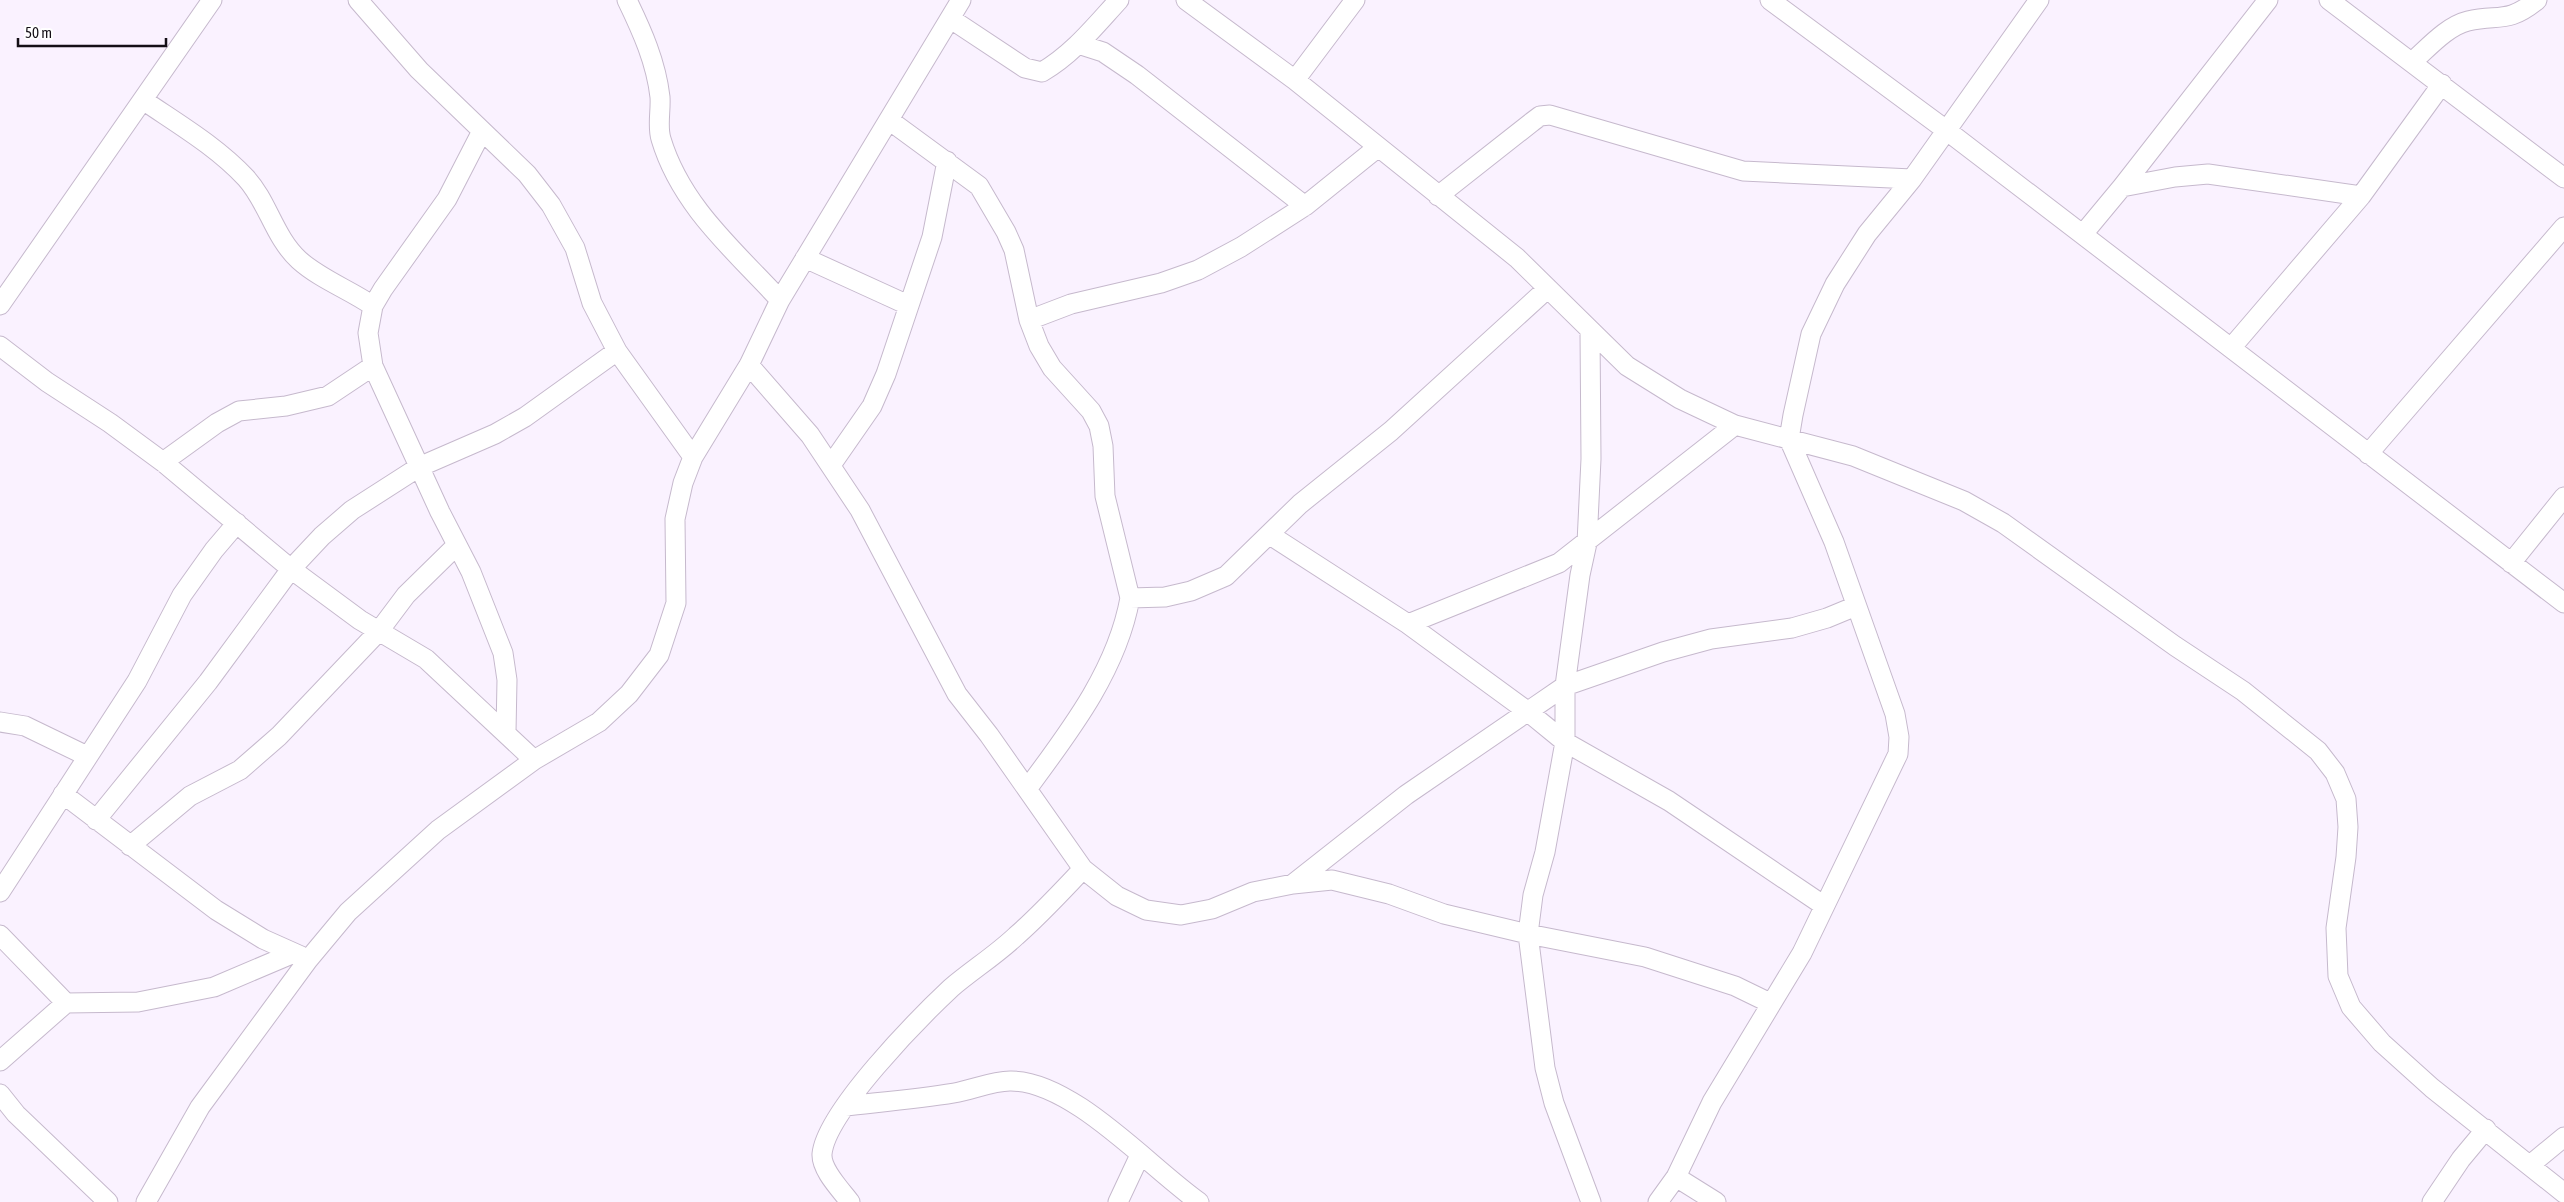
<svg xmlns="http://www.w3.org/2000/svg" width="2564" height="1202" viewBox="0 0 2564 1202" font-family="'Asap Condensed',sans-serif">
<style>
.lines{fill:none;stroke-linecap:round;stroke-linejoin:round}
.street-casing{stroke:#c6b9cd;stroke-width:21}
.street{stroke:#fff;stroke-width:19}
</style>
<rect width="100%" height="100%" fill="#faf2ff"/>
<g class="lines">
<g class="street-casing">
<path id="street" d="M358 0 419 70 527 174 551 205 575 248 592 303 617 351 693 457
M627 0C642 31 656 62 660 97 661 111 657 126 661 139 681 206 734 250 780 300
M1186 0 1295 80 1517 258 1627 366 1680 399 1735 425 1853 456 1964 501 2003 523 2175 646 2243 691 2318 751 2335 773 2346 799 2348 827 2346 857 2336 928 2338 976 2351 1007 2382 1043 2432 1088 2564 1193
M1770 0 1946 130 2564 603
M2329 0 2564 178
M951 19 1025 68 1042 72C1073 54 1095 26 1119 0
M1078 44 1103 52 1137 75 1305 206
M2412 62C2428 48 2447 26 2468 21 2500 14 2507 24 2537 0
M1295 80 1355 0
M143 100C178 124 216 146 246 178 268 202 274 237 299 260 320 279 350 290 373 306
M889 120 979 186 1006 232 1014 250 1029 320 1039 346 1052 368 1091 411 1099 426 1103 446 1105 496 1130 598C1117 670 1070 731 1027 789
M482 131 447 199 383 289 373 306 368 333 373 366 440 512 471 572 503 653 507 680 506 732
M2122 187 2268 0
M1438 196 1532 122 1540 116 1550 115 1743 171 1912 179
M2083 234 2122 187 2175 177 2208 174 2361 196
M805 258 908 305
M0 305 212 0
M1029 320 1071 304 1161 283 1198 270 1241 247 1305 206 1377 148
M1590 332 1591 459 1587 543 1580 575 1565 686V742L1545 852 1533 895 1528 934 1545 1068 1554 1103 1591 1202
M0 346 47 382 110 423 163 462 291 569 360 620 426 659 534 760
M2231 348 2361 196 2442 84
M749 365 810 435 860 510 957 694 989 735 1083 869 1117 896 1146 910 1181 915 1212 909 1253 892 1293 884 1332 880 1389 894 1444 914 1528 934 1645 957 1735 986 1770 1003
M2368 454 2564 227
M163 462 217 423 239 411 286 406 328 396 373 366
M831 465 872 406 886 374 932 237 947 161
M1270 535 1408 624 1527 711 1565 742 1669 801 1823 905
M2511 563 2564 497
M1130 598 1165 597 1191 591 1226 576 1300 504 1391 431 1547 289
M1408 624 1559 563 1735 425
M0 722 25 726 87 756
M63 794 216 910 263 939 301 956
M96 820 208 682 291 569 322 536 352 510 419 467 495 434 525 417 617 351
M130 846 190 796 240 770 279 736 379 631 406 595 457 545
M1293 884 1406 795 1565 686 1663 652 1711 639 1792 628 1827 618 1856 606
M0 892 137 681 182 595 214 550 237 523
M0 935 66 1003
M0 1061 66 1003 138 1002 214 987 294 953
M0 1094 16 1114 108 1202
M845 1106C881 1102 918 1099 954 1093 972 1090 992 1081 1010 1081 1072 1080 1149 1167 1199 1202
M2530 1165 2564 1137
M1676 1177 1716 1202
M146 1202 200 1107 308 960 348 912 438 830 534 760 599 722 629 694 659 655 676 603 675 519 683 483 693 457 749 365 780 300 961 0
M850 1202C841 1190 821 1170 822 1154 826 1112 919 1018 951 988 972 970 996 955 1016 936 1040 915 1061 892 1083 869
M1118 1202 1140 1155
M1658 1202 1676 1177 1712 1102 1802 953 1898 754 1899 737 1895 714 1834 542 1789 439 1793 415 1811 334 1835 284 1867 234 1912 179 2039 0
M2432 1202 2461 1159 2486 1129"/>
</g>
<use href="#street" class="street"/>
</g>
<path d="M18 38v8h148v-8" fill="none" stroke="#140f16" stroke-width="2.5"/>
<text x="25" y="38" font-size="15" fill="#140f16" stroke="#ffffff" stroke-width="4" paint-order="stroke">50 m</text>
</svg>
